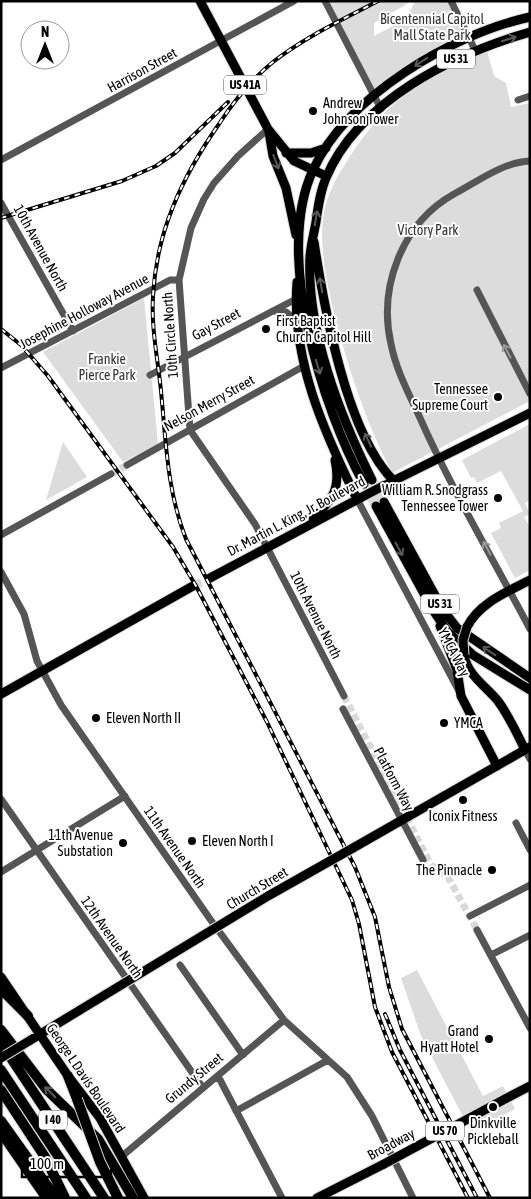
<svg xmlns="http://www.w3.org/2000/svg" width="531" height="1199" viewBox="0 0 531 1199" font-family="'Asap Condensed',sans-serif">
<style>
.green{fill:#dcdcdc}
.lines{fill:none;stroke-linecap:round;stroke-linejoin:round}
.minor-tunnel{stroke:#d9d9d9;stroke-width:7;stroke-dasharray:7 3.5;stroke-linecap:butt}
.major-tunnel{stroke:#d9d9d9;stroke-width:9;stroke-dasharray:9 4.5;stroke-linecap:butt}
.major-casing{stroke:#dbdbdb;stroke-width:11}
.highway-casing{stroke:#dbdbdb;stroke-width:12}
.minor{stroke:#555;stroke-width:7}
.major{stroke:#000;stroke-width:9}
.highway{stroke:#000;stroke-width:10}
.rail-casing{stroke:#000;stroke-width:4}
.rail{stroke:#fff;stroke-width:2;stroke-dasharray:5.5;stroke-linecap:butt}
.major-bridge-casing{stroke:#dbdbdb;stroke-width:11;stroke-linecap:butt}
.highway-bridge-casing{stroke:#dbdbdb;stroke-width:12;stroke-linecap:butt}
.major-bridge{stroke:#000;stroke-width:9}
.highway-bridge{stroke:#000;stroke-width:10}
.oneway{stroke:#595959}
.oneway2{stroke:#999}
.poi-dot{fill:#000;stroke:#fff;stroke-width:2}
.labels{text-anchor:middle;dominant-baseline:central;stroke-width:4;stroke-linejoin:round;paint-order:stroke}
.shield{fill:#fff;stroke:#4c4c4c;stroke-width:1}
.shield-label{font-size:12px;font-weight:bold;fill:#000}
.park-label{font-size:14px;fill:#333;stroke:#fff}
.street-label{font-size:14px;fill:#000;stroke:#fff}
.poi-label{font-size:14px;fill:#000;stroke:#fff;text-anchor:start}
</style>
<rect width="100%" height="100%" fill="#fff"/>
<path class="green" d="M325 1H412L374 23V36L407 19 415 1H451L469 37 374 97Z
M487 51 494 76 506 83 511 107 530 103V401L392 473C370 430 354 386 341 339 331 303 317 250 324 212 328 192 338 175 349 158 387 99 424 78 487 51Z
M144 298 158 444 123 462 43 352Z
M530 424V500L525 503 530 514 524 517 530 528V570L515 578 491 533 501 528 499 523 523 511 501 471 477 483 474 477 471 478 462 460Z
M63 442 87 477 46 500Z
M417 970 483 1096 503 1086 515 1109 471 1132 421 1036 401 978Z"/>
<g class="lines">
<path class="minor-tunnel" d="M111 474 127 465
M344 696 431 865 448 877 477 930"/>
<path class="major-tunnel" d="M372 480 384 502
M364 484 376 506
M193 586 210 578"/>
<g class="major-casing">
<path id="major" d="M200 1 268 129 294 161 326 176
M269 132 273 156 286 188 296 235
M286 153H311L326 148
M314 242C324 307 346 434 394 481
M297 282C291 359 324 432 357 499
M372 480C340 416 306 329 310 256 311 244 314 233 316 222 318 207 320 192 326 178 358 101 454 54 530 32
M389 483 530 413
M364 484C322 408 274 254 313 170 347 96 452 34 530 17
M384 502 443 610 457 628 530 678
M376 506 433 610 447 631 473 655 530 690
M313 518C333 500 341 488 335 460
M210 578 362 497
M440 626 457 670 461 696 497 766
M467 627C479 603 507 592 530 580
M464 655C468 676 486 686 498 701 509 716 517 733 525 750
M1 694 193 586
M353 848 530 747
M1 977 68 1076 100 1118 144 1198
M29 1041 80 1010
M505 1099 530 1086
M1 1133 46 1198
M317 1198 384 1164"/>
</g>
<g class="highway-casing">
<path id="highway" d="M1 989 28 1016
M1 1030 47 1090 98 1139 133 1198
M1 1043 104 1198
M1 1070 86 1198
M68 1076 77 1099
M1 1090 45 1157 65 1198
M1 1121 56 1198"/>
</g>
<path class="minor" d="M325 1 381 109
M451 1 475 50
M518 100 530 96
M268 129 238 156 214 183 204 199 191 228 179 280 190 430 255 524 344 696
M1 160 294 1
M530 161C503 162 477 182 454 194 402 223 378 287 391 344 396 370 409 394 420 418 452 490 493 559 530 629
M1 203 73 331
M477 290 530 394
M273 311 286 312 297 321
M1 368 170 280H179
M150 375 296 299
M127 465 304 366
M357 499 459 691
M1 535 111 474
M1 572 24 614 37 661 61 705 210 919 284 1020 347 1077 372 1116 413 1198
M343 709 423 860
M525 750 530 759
M1 799 203 1088
M516 823 530 850
M1 872 125 796
M470 916 530 885
M477 930 530 1028
M491 955 530 935
M180 965 243 1055
M218 1076 282 1198
M236 1111 328 1060
M121 1157 284 1020"/>
<use href="#major" class="major"/>
<use href="#highway" class="highway"/>
<g class="rail-casing">
<path id="rail" d="M378 1C342 20 305 37 273 62 252 79 234 101 219 124 182 177 156 232 153 297 151 328 158 360 161 391 166 442 167 491 186 539L355 867 375 917 389 987 402 1029 490 1198
M1 218 122 181 156 166 175 153 228 102
M1 329 21 345 48 376 173 547 196 586 267 722 352 900 359 924 375 1007 392 1052 468 1198
M385 1014 400 1050 477 1198"/>
</g>
<use href="#rail" class="rail"/>
<g class="major-bridge-casing">
<path id="major-bridge" d="M362 497 385 485
M464 655 463 640 467 627
M80 1010 268 896 353 848
M1 1058 29 1041
M384 1164 505 1099"/>
</g>
<g class="highway-bridge-casing">
<path id="highway-bridge" d="M77 1099 100 1162 118 1198"/>
</g>
<use href="#major-bridge" class="major-bridge"/>
<use href="#highway-bridge" class="highway-bridge"/>
</g>
<defs><path id="oneway-shaft" d="M-6 0H5M1.5-3L5.5 0L1.5 3" fill="none" stroke-width="1.6" stroke-linecap="round" stroke-linejoin="round" transform="scale(1.25)"/></defs>
<g class="oneway">
<use href="#oneway-shaft" transform="translate(509 39) rotate(-18)"/>
<use href="#oneway-shaft" transform="translate(421 62) rotate(147)"/>
<use href="#oneway-shaft" transform="translate(276 162) rotate(69)"/>
<use href="#oneway-shaft" transform="translate(316 218) rotate(-81)"/>
<use href="#oneway-shaft" transform="translate(321 285) rotate(-100)"/>
<use href="#oneway-shaft" transform="translate(318 367) rotate(73)"/>
<use href="#oneway-shaft" transform="translate(368 440) rotate(-115)"/>
<use href="#oneway-shaft" transform="translate(399 549) rotate(61)"/>
<use href="#oneway-shaft" transform="translate(489 651) rotate(-146)"/>
<use href="#oneway-shaft" transform="translate(50 1092) rotate(-135)"/>
</g>
<g class="oneway2">
<use href="#oneway-shaft" transform="translate(507 351) rotate(-118)"/>
<use href="#oneway-shaft" transform="translate(487 548) rotate(-118)"/>
</g>
<g class="poi-dot">
<circle cx="313" cy="111" r="5"/>
<circle cx="266" cy="329" r="5"/>
<circle cx="498" cy="397" r="5"/>
<circle cx="498" cy="498" r="5"/>
<circle cx="96" cy="718" r="5"/>
<circle cx="444" cy="723" r="5"/>
<circle cx="463" cy="800" r="5"/>
<circle cx="192" cy="841" r="5"/>
<circle cx="123" cy="843" r="5"/>
<circle cx="492" cy="870" r="5"/>
<circle cx="489" cy="1039" r="5"/>
<circle cx="493" cy="1107" r="5"/>
</g>
<g class="labels">
<g class="shield">
<rect x="437" y="49.5" width="38" height="19" rx="4"/>
<rect x="224" y="75.5" width="42" height="19" rx="4"/>
<rect x="421" y="594.5" width="38" height="19" rx="4"/>
<rect x="39" y="1110.5" width="28" height="19" rx="4"/>
<rect x="426" y="1121.5" width="38" height="19" rx="4"/>
</g>
<g class="shield-label">
<text x="456" y="59">US 31</text>
<text x="245" y="85">US 41A</text>
<text x="440" y="604">US 31</text>
<text x="53" y="1120">I 40</text>
<text x="445" y="1131">US 70</text>
</g>
<g class="park-label">
<text x="432" y="19">Bicentennial Capitol<tspan x="432" dy="16">Mall State Park</tspan></text>
<text x="428" y="230">Victory Park</text>
<text x="107" y="359">Frankie<tspan x="107" dy="16">Pierce Park</tspan></text>
</g>
<g class="street-label">
<text transform="translate(142 70) rotate(-29)">Harrison Street</text>
<text transform="translate(41 248) rotate(61)">10th Avenue North</text>
<text transform="translate(84 311) rotate(-28)">Josephine Holloway Avenue</text>
<text transform="translate(216 324) rotate(-28)">Gay Street</text>
<text transform="translate(170 335) rotate(-94)">10th Circle North</text>
<text transform="translate(209 403) rotate(-29)">Nelson Merry Street</text>
<text transform="translate(296 516) rotate(-28)">Dr. Martin L. King, Jr. Boulevard</text>
<text transform="translate(316 615) rotate(63)">10th Avenue North</text>
<text transform="translate(454 652) rotate(63)">YMCA Way</text>
<text transform="translate(394 779) rotate(62)">Platform Way</text>
<text transform="translate(175 847) rotate(55)">11th Avenue North</text>
<text transform="translate(257 888) rotate(-31)">Church Street</text>
<text transform="translate(112 937) rotate(55)">12th Avenue North</text>
<text transform="translate(86 1078) rotate(56)">George L Davis Boulevard</text>
<text transform="translate(194 1078) rotate(-40)">Grundy Street</text>
<text transform="translate(391 1144) rotate(-28)">Broadway</text>
</g>
<g class="poi-label">
<text x="323" y="103">Andrew<tspan x="323" dy="16">Johnson Tower</tspan></text>
<text x="276" y="321">First Baptist<tspan x="276" dy="16">Church Capitol Hill</tspan></text>
<text x="488" y="389" text-anchor="end">Tennessee<tspan x="488" dy="16">Supreme Court</tspan></text>
<text x="488" y="490" text-anchor="end">William R. Snodgrass<tspan x="488" dy="16">Tennessee Tower</tspan></text>
<text x="106" y="718">Eleven North II</text>
<text x="454" y="723">YMCA</text>
<text x="463" y="816" text-anchor="middle">Iconix Fitness</text>
<text x="113" y="835" text-anchor="end">11th Avenue<tspan x="113" dy="16">Substation</tspan></text>
<text x="202" y="841">Eleven North I</text>
<text x="482" y="870" text-anchor="end">The Pinnacle</text>
<text x="479" y="1031" text-anchor="end">Grand<tspan x="479" dy="16">Hyatt Hotel</tspan></text>
<text x="493" y="1123" text-anchor="middle">Dinkville<tspan x="493" dy="16">Pickleball</tspan></text>
</g>
</g>
<rect width="531" height="1199" fill="none" stroke="#000000" stroke-width="5"/>
<g transform="translate(45 45)"><circle r="24" fill="#ffffff" stroke="#999999"/>
<path d="M0-4L9 19L0 12L-9 19Z" fill="#000000"/>
<text y="-8" font-size="14" font-weight="bold" text-anchor="middle" fill="#000000">N</text>
</g>
<path d="M22 1169v8h89v-8" fill="none" stroke="#000000" stroke-width="2.5"/>
<text x="30" y="1169" font-size="15" fill="#000000" stroke="#ffffff" stroke-width="4" paint-order="stroke">100 m</text>
</svg>
